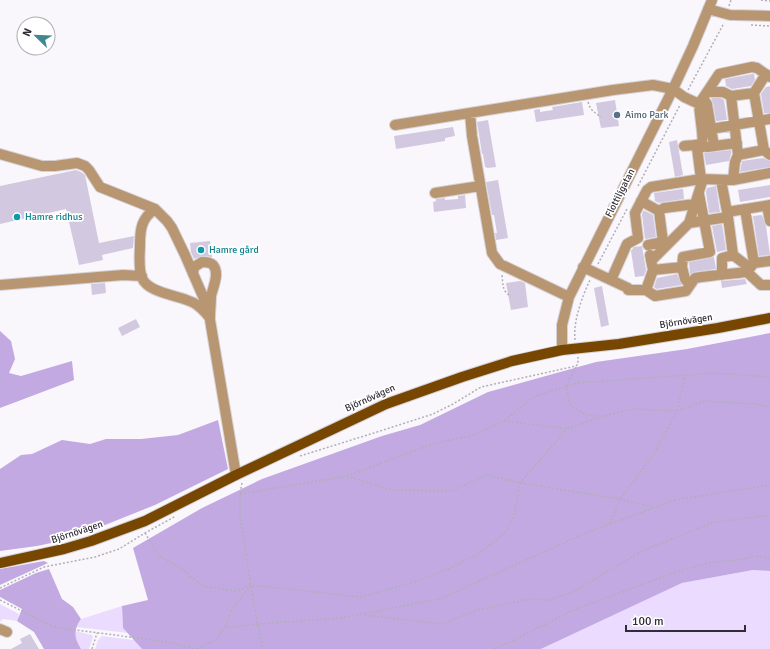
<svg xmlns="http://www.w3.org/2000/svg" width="770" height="649" viewBox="0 0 770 649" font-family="Signika,sans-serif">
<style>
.green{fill:#ebdcff}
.forest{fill:#c3a9e2}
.building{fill:#d2c8df}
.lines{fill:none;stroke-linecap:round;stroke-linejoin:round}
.minor-casing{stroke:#d5d3d8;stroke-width:12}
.major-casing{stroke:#d5d3d8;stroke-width:12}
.path{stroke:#b1afb5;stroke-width:1.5;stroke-dasharray:2 2;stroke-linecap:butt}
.minor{stroke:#b99672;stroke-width:10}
.major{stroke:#774701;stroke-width:10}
.service-dot{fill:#5c6f8a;stroke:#fff;stroke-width:1.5}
.culture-dot{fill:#0f9aa8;stroke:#fff;stroke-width:1.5}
.labels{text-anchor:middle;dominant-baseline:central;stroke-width:3.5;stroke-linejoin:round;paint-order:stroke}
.service-label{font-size:10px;fill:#4e5e75;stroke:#fff;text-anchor:start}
.street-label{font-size:10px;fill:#312d36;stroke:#fff}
.culture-label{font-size:10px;fill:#0d838f;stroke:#fff;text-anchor:start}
</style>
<rect width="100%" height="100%" fill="#f9f7fc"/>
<path class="green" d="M753 570 770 571V649H541L682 583Z
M0 604 19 614 17 621 3 619 0 622Z
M122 606 123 628 128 633 76 627 81 619Z
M75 631 92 635 93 637 89 649H81C77 644 73 638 75 631Z
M102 636 134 640 142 649H95L98 640Z"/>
<path class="forest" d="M0 331 11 341 15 359 9 373 21 376 72 361 74 380 0 408Z
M770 333V571L753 570 682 583 541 649H142L123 628 122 606 148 600 133 548 202 508 262 479 382 436 420 425 488 392 596 362 687 349Z
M218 420 228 469 155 505 70 539 37 546 0 551V469L21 455 32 454 62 440 90 444 106 439H141L178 435Z
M44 561 48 563 0 585V569Z
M49 569 62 599 73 607 81 619C73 630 74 638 81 649H44L34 632 17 621 22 609 0 597V590L36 573Z"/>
<path class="building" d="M752 74H754L755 80 751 86 732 89 726 86 725 79Z
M770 86V113H764L761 94 766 87Z
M711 98H721L724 100 727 120 716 121 713 103Z
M615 100 619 126 601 128 596 103Z
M582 102 584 115 536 122 534 110 540 109V112L553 110 552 107Z
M488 120 496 167 487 168 486 167H485L483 154H482L477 122Z
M453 127 455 136 445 138V141L396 149 394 136Z
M677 140 683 175 675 177 669 142Z
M731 150V154L729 161 706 165 704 153Z
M763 158 770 161V167L740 172 742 161Z
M76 170 81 172 85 175 99 243 134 236 133 248 102 255 103 260 79 265 66 209 0 224V186Z
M498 180 508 238 496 240 495 233H497L494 215H492L486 182Z
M770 185V197L740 202 738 190Z
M716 186 720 212 709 213 706 192 707 188Z
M683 189 684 199 663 202 659 203 655 201 654 193Z
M465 195 466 208 434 212 433 202 436 201V199L445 198V200L458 199V196Z
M643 211H645L653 215 656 237 645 239 642 214Z
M762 215 766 226 770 255 759 256 753 216Z
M722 224 726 250 717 252 712 226Z
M210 241 212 257 202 256 194 259 191 252 190 243Z
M642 246 646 270 644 276 635 277 631 251 634 247Z
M714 257 716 269 694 272 690 274 689 262Z
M677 274 682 285 656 289 654 287 657 278Z
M745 279 747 284 722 288 721 281Z
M520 281 525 283 528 307 511 310 506 283Z
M105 283 106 293 92 295 91 284Z
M602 286 609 325 601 327 594 288Z
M136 319 140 327 122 336 118 328Z
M30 634 39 649H11L22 643 20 639Z"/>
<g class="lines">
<g class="minor-casing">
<path id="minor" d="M708 9 730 15 770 16
M766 74 754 93 764 150 770 155
M707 92H723L731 96 738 155 735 162 733 180
M731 96 754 93
M703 98 707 104 714 146
M699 104 719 74 752 67 757 68 770 77
M470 113 472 136 492 253 500 264 569 297
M395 125 613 90 653 85 673 89 684 97 699 104C699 111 704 140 702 142 699 146 688 145 684 146
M711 129 770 119
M707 147 737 143
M0 154 42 166H55L77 163 85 166 89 170 100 187 155 209 167 221 172 228 185 255 208 308 236 475
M738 155 764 150
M701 179 697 148 703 147
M435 193 480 186
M641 201 659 211 663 242 648 245
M767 206 770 221
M155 209C142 218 140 228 140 244 140 254 138 268 142 278 149 294 180 295 194 303 201 307 205 312 210 318 210 311 211 303 211 296 213 287 220 273 213 265 210 262 206 262 202 262L194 267 193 274
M745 209 754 263
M659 211 664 208 695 204
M727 212 770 205
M728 217 733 255 750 268
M689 223 728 217 721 180
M651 261 689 223 703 179
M583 267 628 288
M682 267 683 257 710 252 699 194
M653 270 682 267 685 279 690 285
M747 272 761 285H770
M722 275V258L733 255
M611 280 627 244 638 238 635 213 647 190 651 187 701 179 733 180 770 173
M0 285 123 275 142 276
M628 290H646L655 296 686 291 695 278C712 275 729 274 747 272L754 263 770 261
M646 290 653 270 650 255
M562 350V325L569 297 673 89 693 46 712 0
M0 629 7 632"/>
</g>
<g class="major-casing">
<path id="major" d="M0 563 64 549 91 541 145 521 236 475 386 404 462 377 512 361 562 350 619 344 718 328 770 318"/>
</g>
<path class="path" d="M761 0 770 1
M729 6 731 0
M751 25 770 26
M688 90 724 23
M588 102C590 110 594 112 601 117
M638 186 680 105
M598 264 627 209
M502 275C503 284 502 292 511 296
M575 340C573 321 582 297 590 280
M576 367 566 386 570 405 584 414 598 416
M504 421 567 429 600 417 632 409 677 411 705 401 755 404 770 407
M300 456 377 432 433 414 453 404 481 387 576 366 578 364V357
M347 476 392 490 451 491 487 475 520 483 620 499 653 507
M242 483 240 494V516L253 600 263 649
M240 494 347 476 432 444 474 435 504 421 533 397 577 383 716 373 770 377
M610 524 620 499 652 457 677 411 685 376
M145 533 159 556 181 568 202 586 236 591 251 585 360 597 415 582 450 568 478 554 505 533 514 516 520 483 567 429
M0 588 44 567 95 557 119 549 145 533 176 516
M0 600 50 625 60 628 161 641 197 649
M365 615 441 624 478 610 529 599 549 600 573 592 642 551 712 523 770 515
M225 627 232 609 250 586
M92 649 97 633
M197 649 216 640 224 628 258 624 340 618 440 599 588 532 675 500 770 485
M494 649 508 643 576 609 673 573 712 562 739 560 756 556 770 558"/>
<use href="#minor" class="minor"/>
<use href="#major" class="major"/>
</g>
<circle class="service-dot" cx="617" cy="115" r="4"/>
<g class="culture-dot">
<circle cx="17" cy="217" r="4"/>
<circle cx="201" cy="250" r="4"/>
</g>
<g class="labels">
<g class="service-label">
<text x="625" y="115">Aimo Park</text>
</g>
<g class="street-label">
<text transform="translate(620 193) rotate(-63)">Flottiljgatan</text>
<text transform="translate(686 321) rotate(-9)">Björnövägen</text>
<text transform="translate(370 398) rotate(-24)">Björnövägen</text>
<text transform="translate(77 532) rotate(-18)">Björnövägen</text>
</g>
<g class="culture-label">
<text x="25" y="217">Hamre ridhus</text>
<text x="209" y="250">Hamre gård</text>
</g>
</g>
<g transform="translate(36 36) rotate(293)"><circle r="19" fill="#ffffff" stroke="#adabaf"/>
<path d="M0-3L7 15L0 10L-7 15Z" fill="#40878f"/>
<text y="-6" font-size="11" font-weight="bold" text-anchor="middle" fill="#312d36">N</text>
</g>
<path d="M626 625v6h119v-6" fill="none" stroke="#312d36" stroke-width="2"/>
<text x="632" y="625" font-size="12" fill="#312d36" stroke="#ffffff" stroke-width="3" paint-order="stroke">100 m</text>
</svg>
